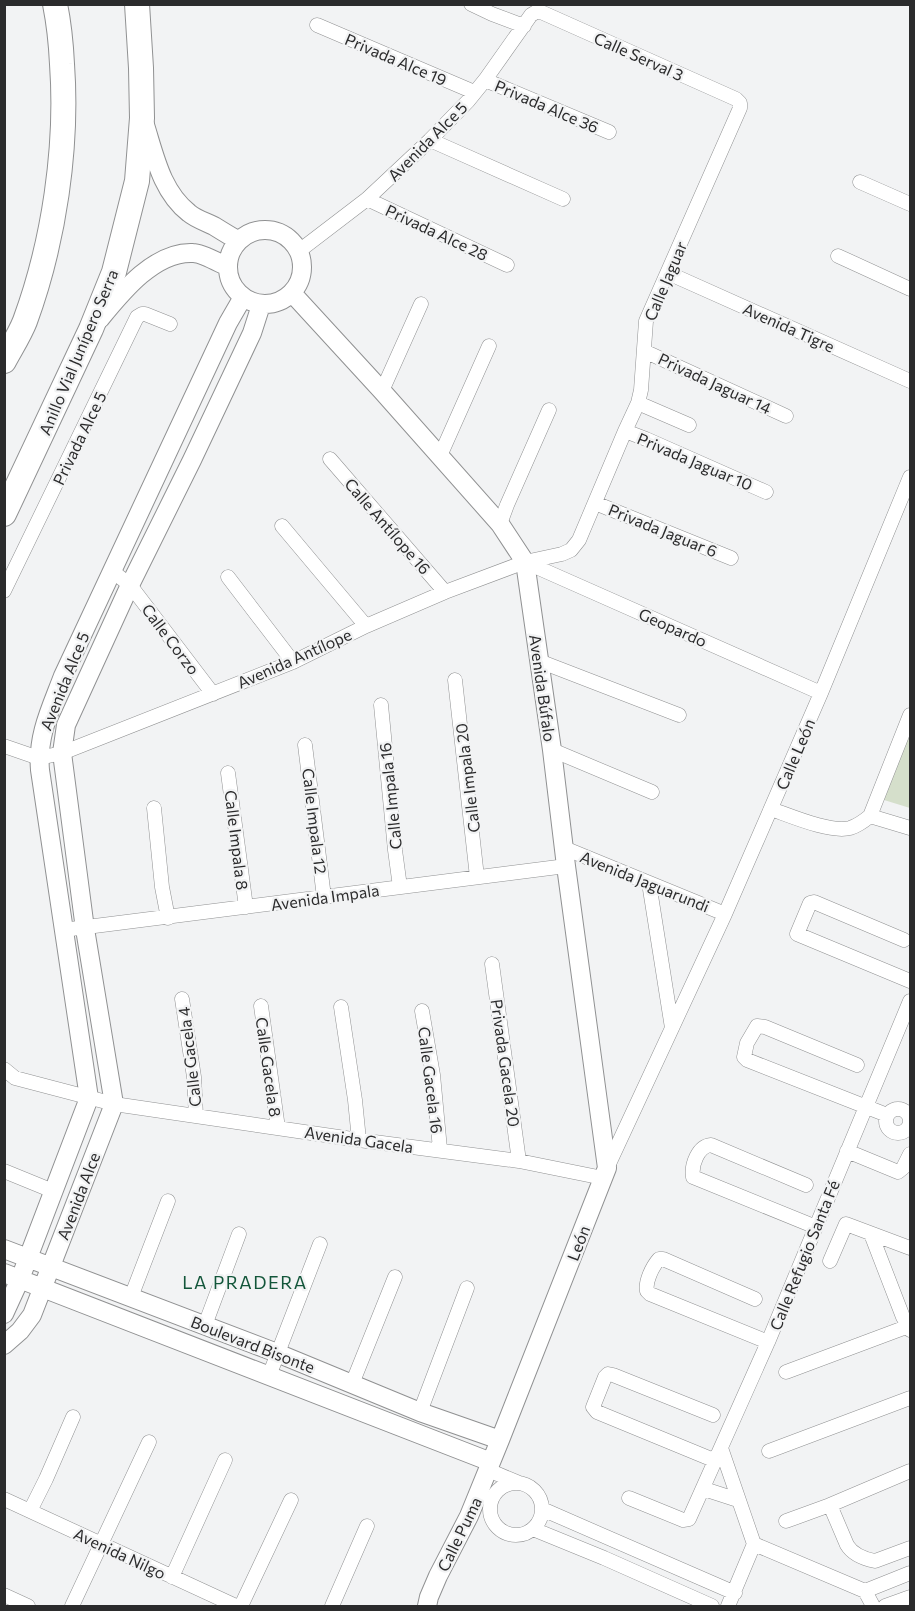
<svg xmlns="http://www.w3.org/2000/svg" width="915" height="1611" viewBox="0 0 915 1611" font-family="Commissioner,sans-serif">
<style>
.green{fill:#d5dfcb}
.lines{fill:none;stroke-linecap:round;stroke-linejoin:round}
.minor-casing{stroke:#909192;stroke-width:15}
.tertiary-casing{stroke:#909192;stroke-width:20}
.trunk-casing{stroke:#909192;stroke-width:26}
.minor{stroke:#fff;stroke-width:14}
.tertiary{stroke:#fff;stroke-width:18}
.trunk{stroke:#fff;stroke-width:24}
.labels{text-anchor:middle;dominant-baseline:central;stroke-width:4.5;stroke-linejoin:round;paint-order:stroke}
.street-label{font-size:16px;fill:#2b2b2c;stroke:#f2f3f4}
.neighbourhood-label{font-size:18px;letter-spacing:1.5px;fill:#13563a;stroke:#f2f3f4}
</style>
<rect width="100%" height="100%" fill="#f2f3f4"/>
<path class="green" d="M910 729V808L884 800 907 731Z"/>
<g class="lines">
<g class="minor-casing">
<path id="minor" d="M471 4 492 14 524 26
M317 25 474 92
M485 80 609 132
M430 140 563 199
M860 182 910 204
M367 199 507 265
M838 256 910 289
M668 273 910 381
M644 351 786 416
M382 391 421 304
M638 403 689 425
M625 431 646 439 766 492
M440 456 489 346
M330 459 445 592
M595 503 731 558
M500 524 507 505 549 410
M282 526 366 626
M525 562 821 693
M112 571 130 585 213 694
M228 577 293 662
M4 591 137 317 142 314H145L170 324
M539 661 679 715
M455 680 477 877
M381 705 395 850 400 887
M305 745 324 897
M4 746 39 758 62 753 293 662 366 626 445 592 525 562 562 554 571 550 579 540 625 431 638 403 641 390 646 321 740 108V103L736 99 541 12H536L531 15 485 80 468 101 430 140 367 199 299 251
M552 750 652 792
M228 773 246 907
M154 808 162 887 168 918
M771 809C791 816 830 833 850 828 857 826 864 821 870 816L910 715
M870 816 910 828
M564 848 725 914
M649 883 672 1028
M63 930 566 866
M904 940 814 902 810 903 797 934 910 981
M492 964 519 1161
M182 999 194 1077 196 1116
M261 1006 278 1128
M341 1007 355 1100 359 1140
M422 1011 433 1075 440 1149
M857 1065 765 1027 757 1026 747 1043 744 1057 747 1060 887 1115
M4 1069 15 1078 114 1104 359 1140 519 1161 603 1178
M886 1121a12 12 0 1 1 24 0a12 12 0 1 1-24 0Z
M847 1151 898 1172 903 1168 910 1154
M607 1168 725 914 821 693 910 477
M4 1171 53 1191
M806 1185 711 1145C698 1146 691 1165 693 1177L698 1179 816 1227
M871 1234 903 1317 910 1330
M830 1261 846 1224 910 1248
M131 1297 168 1201
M755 1299 663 1259H659C652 1267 645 1282 647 1291L650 1294 768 1342
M205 1325 239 1234
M786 1372 909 1326
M269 1376 320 1244
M352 1384 395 1277
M420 1412 467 1288
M713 1415 613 1375 608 1374 605 1377 593 1407 597 1412 716 1461
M721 1448 754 1544 728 1606
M769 1451 910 1398
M488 1470 519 1483
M490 1509a26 26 0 1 1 52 0a26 26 0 1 1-52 0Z
M704 1489 738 1500
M629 1498 683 1520 689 1519 768 1342 910 1001
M4 1499 236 1606
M830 1505 847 1545C853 1555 865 1559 875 1561L910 1548
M542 1509 735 1593
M30 1511 46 1479 73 1417
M786 1521 830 1505 910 1471
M533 1529 604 1558 712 1606
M754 1544 865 1591 873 1606
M172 1577 225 1460
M865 1591 910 1573
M4 1595 28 1606
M72 1606 149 1442
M241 1606 291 1500
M332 1606 367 1526
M885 1606 910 1597"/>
</g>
<g class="tertiary-casing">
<path id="tertiary" d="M145 125C155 157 162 192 189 213 196 219 206 222 214 226 222 231 230 236 239 241
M228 267a37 37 0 1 1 74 0a37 37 0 1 1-74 0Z
M292 293 382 391 500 524 525 562 552 750 566 866 607 1168 500 1440 469 1516 438 1576 429 1597 427 1606
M100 319C122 292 155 251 193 253 202 253 219 263 228 267
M4 1249 277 1353 420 1412 500 1440
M4 1273 491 1462
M4 1314 20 1279 89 1098 40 770C37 735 51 708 63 676L228 323 243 297
M4 1345 20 1331 32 1315 114 1104 85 929 62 753 66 725 130 585 192 460 252 333 261 305"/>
</g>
<g class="trunk-casing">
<path id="trunk" d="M4 361C11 348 20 334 25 321 54 242 68 147 62 64 61 43 59 24 55 4
M4 514 91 329 114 272 137 181 142 118 141 68 137 4"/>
</g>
<use href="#minor" class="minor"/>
<use href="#tertiary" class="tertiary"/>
<use href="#trunk" class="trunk"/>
</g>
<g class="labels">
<g class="street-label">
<text transform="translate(639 56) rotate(24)">Calle Serval 3</text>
<text transform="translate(396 59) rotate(23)">Privada Alce 19</text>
<text transform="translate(547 106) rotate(23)">Privada Alce 36</text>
<text transform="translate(427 141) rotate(-45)">Avenida Alce 5</text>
<text transform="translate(437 232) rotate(25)">Privada Alce 28</text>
<text transform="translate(665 281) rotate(-67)">Calle Jaguar</text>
<text transform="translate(789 327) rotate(24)">Avenida Tigre</text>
<text transform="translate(78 352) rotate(-67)">Anillo Vial Junípero Serra</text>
<text transform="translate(715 383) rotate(25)">Privada Jaguar 14</text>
<text transform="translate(79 438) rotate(-64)">Privada Alce 5</text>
<text transform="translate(695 461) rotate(23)">Privada Jaguar 10</text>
<text transform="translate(388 526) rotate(49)">Calle Antílope 16</text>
<text transform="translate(663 530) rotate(22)">Privada Jaguar 6</text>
<text transform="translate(673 627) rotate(24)">Geopardo</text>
<text transform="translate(171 639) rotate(53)">Calle Corzo</text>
<text transform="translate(294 658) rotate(-24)">Avenida Antílope</text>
<text transform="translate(64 681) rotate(-68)">Avenida Alce 5</text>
<text transform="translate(543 688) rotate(82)">Avenida Búfalo</text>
<text transform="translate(795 754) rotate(-67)">Calle León</text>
<text transform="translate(467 778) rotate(-97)">Calle Impala 20</text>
<text transform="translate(390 796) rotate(-96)">Calle Impala 16</text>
<text transform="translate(315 821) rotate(83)">Calle Impala 12</text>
<text transform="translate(237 840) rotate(83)">Calle Impala 8</text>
<text transform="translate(645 881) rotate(22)">Avenida Jaguarundi</text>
<text transform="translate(325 897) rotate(-8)">Avenida Impala</text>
<text transform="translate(189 1057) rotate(-97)">Calle Gacela 4</text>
<text transform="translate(506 1063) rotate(82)">Privada Gacela 20</text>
<text transform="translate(269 1067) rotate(82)">Calle Gacela 8</text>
<text transform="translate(431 1080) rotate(83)">Calle Gacela 16</text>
<text transform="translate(359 1139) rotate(8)">Avenida Gacela</text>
<text transform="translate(78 1196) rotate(-69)">Avenida Alce</text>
<text transform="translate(578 1243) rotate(-69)">León</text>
<text transform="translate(804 1255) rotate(-68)">Calle Refugio Santa Fé</text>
<text transform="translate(253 1344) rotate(21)">Boulevard Bisonte</text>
<text transform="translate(459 1534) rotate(-64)">Calle Puma</text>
<text transform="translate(120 1553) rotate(25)">Avenida Nilgo</text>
</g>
<g class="neighbourhood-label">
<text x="245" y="1282">LA PRADERA</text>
</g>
</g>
<rect width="915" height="1611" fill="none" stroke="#2b2b2c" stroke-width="12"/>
</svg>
